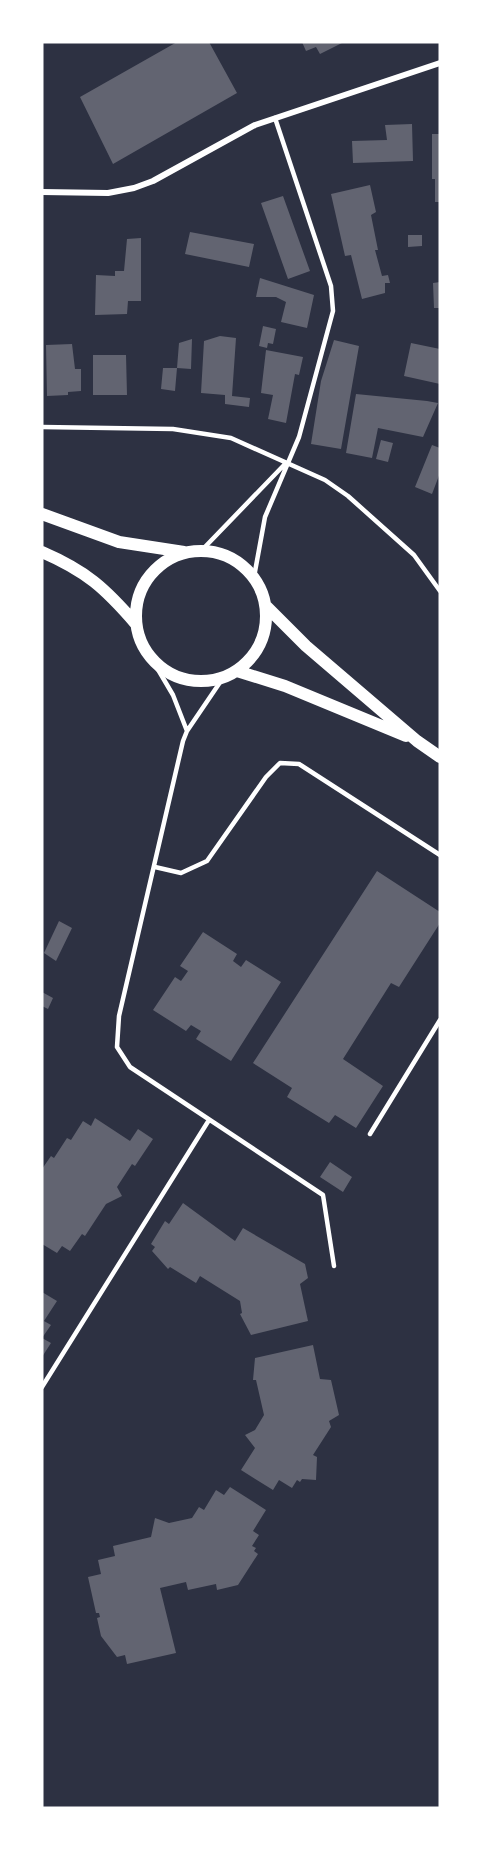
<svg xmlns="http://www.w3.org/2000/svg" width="482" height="1850" viewBox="0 0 482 1850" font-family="Karla,sans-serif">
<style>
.building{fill:#626471}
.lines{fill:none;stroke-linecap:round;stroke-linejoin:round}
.service{stroke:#fff;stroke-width:4.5}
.minor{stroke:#fff;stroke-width:6}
.secondary{stroke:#fff;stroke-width:12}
</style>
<rect width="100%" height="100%" fill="#2d3142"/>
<path class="building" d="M177 42H209L237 93 113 164 80 97Z
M302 42H344L320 54 316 47 306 51Z
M412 124 413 161 353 163 352 141 387 140 385 125Z
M432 134H440V202H435V179H432Z
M370 185 376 212 371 215 378 250H375L382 276 388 275 390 283H385V293L362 299 351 255 345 256 331 194Z
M283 196 310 271 288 279 261 203Z
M190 232 254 244 249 267 185 254Z
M408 235H422V246L408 247Z
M141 238V301H128L127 314 95 315 96 275 115 276V271H124L127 239Z
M260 278 314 295 307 328 281 322 286 302 276 297H256Z
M440 282V308H434L433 283Z
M263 326 276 329 273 344 268 343 267 348 259 346Z
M220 336 236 338 232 396 250 398 249 407 225 404V395L201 393 204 341Z
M192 339 191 369 177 368 179 343Z
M334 340 359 346 341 449 311 444 321 381Z
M411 343 440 349V384L404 376Z
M72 344 75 369H81V391L68 392V395L47 396 46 345Z
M266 350 303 357 299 375 295 374 286 423 268 419 273 395 261 393Z
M93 355H126L127 395H93Z
M163 368H177L175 391 161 389Z
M356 394 427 401 438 403 423 437 378 428 372 458 346 453Z
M381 440 393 443 388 462 376 459Z
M432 445 440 448V473L432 494 415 487Z
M377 871 440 912V923L399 987 391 983 343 1059 383 1086 356 1128 335 1115 329 1123 287 1097 292 1088 253 1063Z
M59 921 72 928 56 961 44 953Z
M203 932 237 954 233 961 241 967 246 960 281 982 231 1061 196 1039 201 1031 191 1025 186 1031 153 1010 175 977 181 981 188 971 180 966Z
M42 992 53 998 48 1009 42 1006Z
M95 1118 130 1141 138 1129 153 1139 135 1166 132 1164 117 1187 122 1196 106 1204 85 1236 82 1234 70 1251 62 1246 57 1253 42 1244V1169L51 1156 54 1158 67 1138 71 1140 83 1121 91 1126Z
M330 1162 352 1177 343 1192 320 1177Z
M183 1203 235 1241 243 1228 305 1264 308 1278 300 1284 308 1321 251 1335 240 1314 242 1313 240 1301 200 1276 196 1283 170 1267 168 1269 152 1251 155 1247 151 1244 165 1221 169 1224Z
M42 1292 57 1301 44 1321 51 1325 42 1338 51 1343 42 1357Z
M313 1345 320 1379 331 1380 339 1415 329 1421 331 1427 313 1455 317 1457 316 1480 302 1479 300 1482 297 1480 292 1488 279 1480 273 1490 241 1470 255 1448 245 1435 255 1430 264 1415 256 1380H253L255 1358Z
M230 1487 266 1510 253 1531 259 1535 252 1546 256 1548 254 1551 258 1554 238 1585 217 1590 216 1584 188 1590 186 1582 160 1588 176 1653 127 1664 125 1655 117 1657 101 1636 97 1618 100 1617 99 1613H96L88 1577 101 1574 98 1560 115 1556 113 1546 151 1537 155 1518 169 1523 192 1518 199 1507 204 1510 216 1490 224 1495Z"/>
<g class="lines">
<path class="service" d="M42 427 173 429 231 438 325 480 348 496 414 555 440 591
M202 550 285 464
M254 577 265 517 299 437 333 311 331 286 275 118
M153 661 173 695 187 731
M225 675 187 731 183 741 119 1016 117 1047 130 1067 323 1195 334 1266
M155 867 181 873 207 861 266 777 280 763 299 764 440 855
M370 1134 440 1020
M42 1387 209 1120"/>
<path class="minor" d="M42 192 108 193 134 188 153 181 255 125 440 63"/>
<path class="secondary" d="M42 514 119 542 184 552
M136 616a65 65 0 1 1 130 0a65 65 0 1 1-130 0Z
M42 552C86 571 105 588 136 624
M267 607 306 646 417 741 440 757
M237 671 285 686 406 736"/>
</g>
<rect width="482" height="1850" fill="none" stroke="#ffffff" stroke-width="87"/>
</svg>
